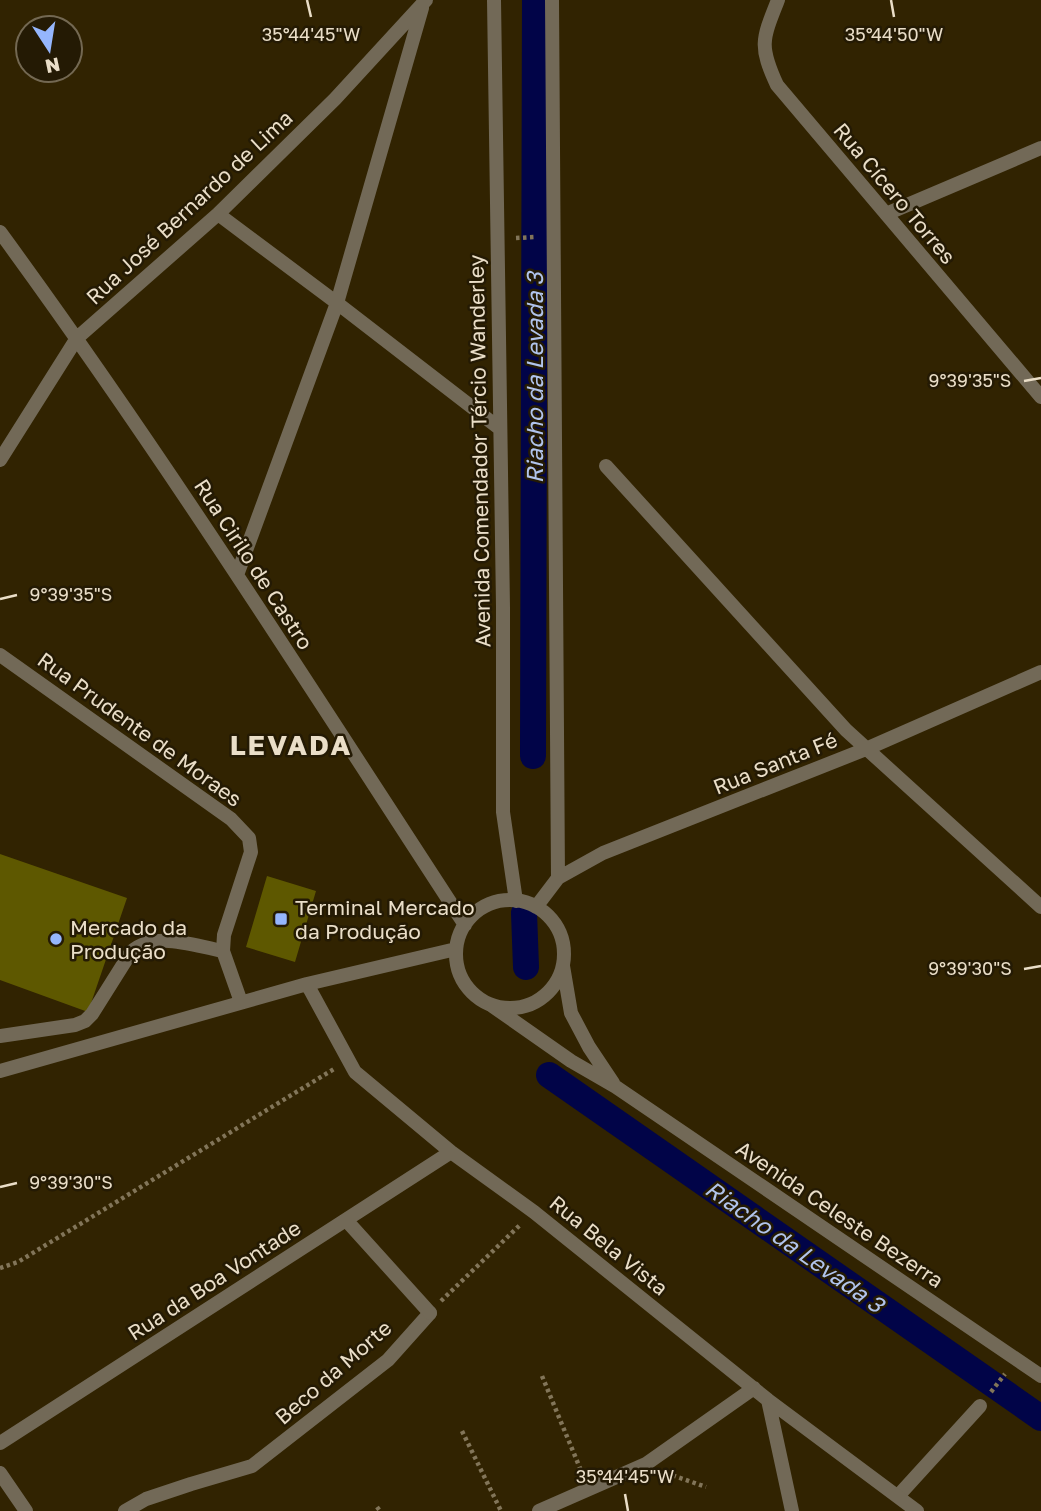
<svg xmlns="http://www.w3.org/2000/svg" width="1041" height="1511" viewBox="0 0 1041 1511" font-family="'Golos Text',sans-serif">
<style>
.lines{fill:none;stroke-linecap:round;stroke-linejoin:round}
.canal{stroke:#010448;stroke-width:26}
.building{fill:#5e5800}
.path{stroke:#827559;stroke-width:4.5;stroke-dasharray:3.5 3.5;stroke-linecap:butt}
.service{stroke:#726957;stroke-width:14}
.minor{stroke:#726957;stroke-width:14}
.ticks{fill:none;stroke:#eadec8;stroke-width:2.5}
.poi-dot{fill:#95b6fd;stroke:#241a04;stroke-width:2.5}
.labels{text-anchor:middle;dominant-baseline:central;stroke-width:5;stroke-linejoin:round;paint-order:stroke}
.street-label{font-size:21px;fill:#eadec8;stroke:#241a04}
.poi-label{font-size:21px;fill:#eadec8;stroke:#241a04;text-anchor:start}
.water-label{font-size:23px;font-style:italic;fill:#b1c4ec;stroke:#241a04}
.district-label{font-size:28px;font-weight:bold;letter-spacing:2px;fill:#eadec8;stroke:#241a04}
.ticks-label{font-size:18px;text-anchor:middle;fill:#eadec8;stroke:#241a04;stroke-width:5;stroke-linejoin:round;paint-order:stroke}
</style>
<rect width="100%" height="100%" fill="#312301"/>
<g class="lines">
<path class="canal" d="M533 756 535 0
M524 913 526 967
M549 1075 1041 1418"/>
</g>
<path class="building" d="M0 854 127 898 88 1012 0 980Z
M267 876 316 891 295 962 246 947Z"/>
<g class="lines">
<path class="path" d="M516 238 535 237
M0 1268 18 1262 334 1069
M441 1301 521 1224
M542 1376 582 1473
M991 1392 1005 1374
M462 1431 501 1511
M666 1473 706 1487
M377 1507 380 1511"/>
<path class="service" d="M0 1036 75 1025 85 1021 92 1014 131 952C155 930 194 946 223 951
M898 1496 980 1406
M125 1511 146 1499 191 1484 252 1466 388 1360 430 1313"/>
<path class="minor" d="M494 0 503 607V812L516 901
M552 0 558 878
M778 0C762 40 759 46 777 85L1041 397
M218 214 337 303 499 428
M886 214 1041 148
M0 232C164 456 313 692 465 925
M0 460 77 338 218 214 335 99 426 0
M606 466 846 730 1041 907
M237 575 337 303 422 8
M0 655 231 819 249 838 251 852 224 935 223 951 241 1002
M456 954a54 54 0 1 1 108 0a54 54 0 1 1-108 0Z
M536 907 558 878 603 853 866 749 1041 672
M563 966 571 1013 589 1047 613 1083
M307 984 355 1072 451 1152 534 1212 768 1400 917 1511
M491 1005 571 1061 616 1087 1041 1376
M0 1071 307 984 456 949
M346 1220 430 1313
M768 1400 792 1511
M0 1443 451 1152
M0 1473 26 1511
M539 1511 646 1464 754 1388"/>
</g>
<path class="ticks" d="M307 0 311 17M891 0 894 17M1024 381 1041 378M0 599 17 595M1024 969 1041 966M0 1187 17 1183M625 1494 628 1511"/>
<g class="poi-dot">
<rect x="274" y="912" width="14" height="14" rx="3.5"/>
<circle cx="56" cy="939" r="7"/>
</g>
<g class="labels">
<g class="street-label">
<text transform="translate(895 193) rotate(50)">Rua Cícero Torres</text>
<text transform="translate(189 207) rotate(-43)">Rua José Bernardo de Lima</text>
<text transform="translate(479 451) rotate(-91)">Avenida Comendador Tércio Wanderley</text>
<text transform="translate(254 564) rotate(57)">Rua Cirilo de Castro</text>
<text transform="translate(140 729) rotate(36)">Rua Prudente de Moraes</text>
<text transform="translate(775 763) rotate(-22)">Rua Santa Fé</text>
<text transform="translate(840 1214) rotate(34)">Avenida Celeste Bezerra</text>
<text transform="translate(609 1245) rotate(39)">Rua Bela Vista</text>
<text transform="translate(214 1280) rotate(-33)">Rua da Boa Vontade</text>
<text transform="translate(333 1372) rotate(-41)">Beco da Morte</text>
</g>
<g class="poi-label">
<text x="295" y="907">Terminal Mercado<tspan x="295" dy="24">da Produção</tspan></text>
<text x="70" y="927">Mercado da<tspan x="70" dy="24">Produção</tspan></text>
</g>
<g class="water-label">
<text transform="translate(534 378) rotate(-90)">Riacho da Levada 3</text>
<text transform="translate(795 1246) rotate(35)">Riacho da Levada 3</text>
</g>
<g class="district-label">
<text x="291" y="744">LEVADA</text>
</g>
</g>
<g class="ticks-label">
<text x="311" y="41">35°44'45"W</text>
<text x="894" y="41">35°44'50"W</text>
<text x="970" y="387">9°39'35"S</text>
<text x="71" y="601">9°39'35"S</text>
<text x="970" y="975">9°39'30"S</text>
<text x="71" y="1189">9°39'30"S</text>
<text x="625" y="1483">35°44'45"W</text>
</g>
<g transform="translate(49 49) rotate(168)"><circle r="33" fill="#241a04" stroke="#736852" stroke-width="2"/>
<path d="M0-5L12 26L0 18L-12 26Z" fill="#95b6fd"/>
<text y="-10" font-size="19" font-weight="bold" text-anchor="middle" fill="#eadec8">N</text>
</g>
</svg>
